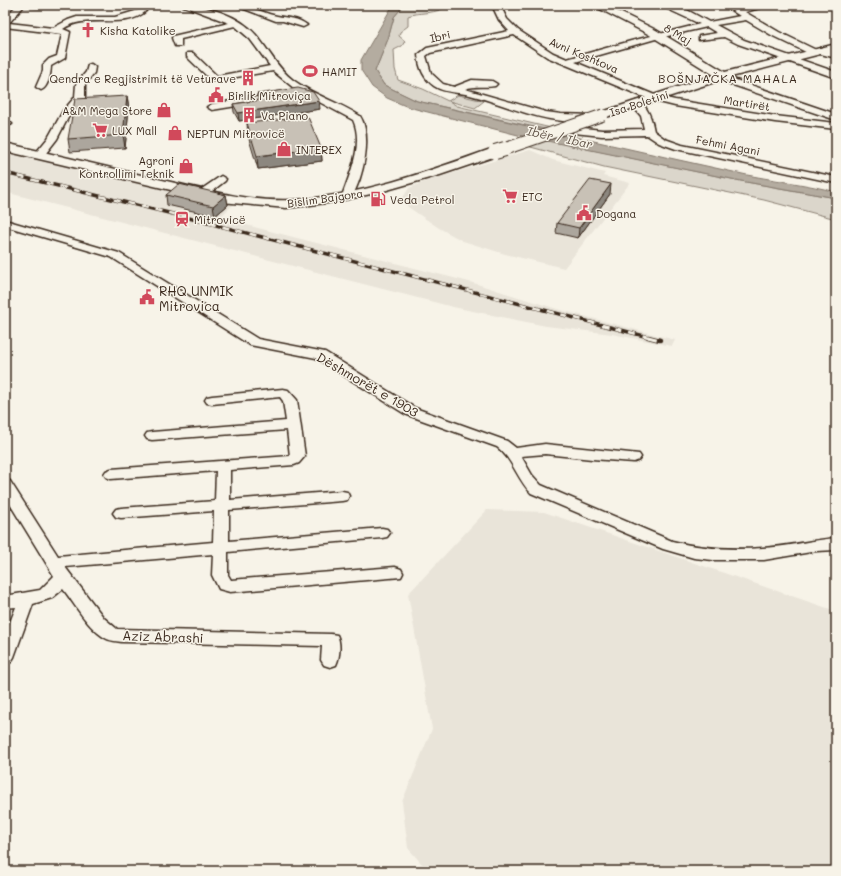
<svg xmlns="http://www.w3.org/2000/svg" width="841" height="876" viewBox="0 0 841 876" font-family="Mali,sans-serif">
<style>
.built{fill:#e9e4d9}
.green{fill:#dbd6cb;stroke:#8b8074}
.water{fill:#b4aca0;stroke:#84786c}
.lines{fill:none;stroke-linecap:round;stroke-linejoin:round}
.minor-casing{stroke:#3b2a1e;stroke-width:3}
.major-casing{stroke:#3b2a1e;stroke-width:3}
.minor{fill:#f7f3e8;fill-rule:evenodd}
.major{fill:#f7f3e8;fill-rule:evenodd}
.rail-far1-casing{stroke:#3b2a1e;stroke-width:3.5}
.rail-casing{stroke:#3b2a1e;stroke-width:4.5}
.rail-far1{stroke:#f7f3e8;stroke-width:2.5;stroke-dasharray:7;stroke-linecap:butt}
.rail{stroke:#f7f3e8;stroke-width:3;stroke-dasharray:9;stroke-linecap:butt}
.major-bridge-far1-casing{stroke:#3b2a1e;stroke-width:13;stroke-linecap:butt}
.major-bridge-casing{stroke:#3b2a1e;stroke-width:16;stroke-linecap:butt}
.major-bridge-far1{stroke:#f7f3e8;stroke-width:11}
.major-bridge{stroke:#f7f3e8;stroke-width:14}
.wall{fill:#aca69d;stroke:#3b2a1e}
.shaded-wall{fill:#8c877f;stroke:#3b2a1e}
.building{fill:#c8c1b6;stroke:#3b2a1e}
.labels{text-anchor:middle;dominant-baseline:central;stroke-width:3;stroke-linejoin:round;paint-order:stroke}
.far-poi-label{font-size:11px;fill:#3b2a1e;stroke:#f7f3e8;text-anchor:start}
.far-street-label{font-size:11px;fill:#3b2a1e;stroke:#f7f3e8}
.far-neighbourhood-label{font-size:12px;letter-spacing:1px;fill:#3b2a1e;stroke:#f7f3e8}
.far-water-label{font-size:12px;font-style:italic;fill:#5f5145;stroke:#f7f3e8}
.poi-label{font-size:13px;fill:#3b2a1e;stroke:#f7f3e8;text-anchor:start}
.street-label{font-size:13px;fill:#3b2a1e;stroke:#f7f3e8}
</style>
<rect width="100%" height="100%" fill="#f7f3e8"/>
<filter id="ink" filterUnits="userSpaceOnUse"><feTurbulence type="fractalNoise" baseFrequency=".025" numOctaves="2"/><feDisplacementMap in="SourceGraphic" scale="8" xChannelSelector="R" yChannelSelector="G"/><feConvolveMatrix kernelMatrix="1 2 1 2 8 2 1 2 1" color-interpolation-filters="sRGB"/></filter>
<g filter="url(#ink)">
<path class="built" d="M5 150 235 203 219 218 477 284 557 309 675 340 672 346 612 334 546 326 453 307 5 192Z
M530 150 553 160 605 173 603 176 630 183 564 268 505 254 463 241 439 228 408 207 402 199 409 188 426 181Z
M487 510 544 512 836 611V871H428L408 848 402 802 432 729 408 594Z"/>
<path class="green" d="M404 5H434L442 9C431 14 419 12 408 16V26L400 32 399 36 405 41 402 46 394 50 395 69 398 80 423 89 448 101 458 95 484 101 475 108 449 101 457 106 551 128 546 129 530 126 417 101 384 85 375 71 388 39 394 17Z
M545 140 746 182 836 198V219L764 200 604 167 527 146Z"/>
<path class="water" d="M393 5H404L394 17 388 39 375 71 384 85 417 101C527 126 637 151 747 175 777 181 807 184 836 192V198L746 182 518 135 408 107 387 98 372 87 361 70V60Z"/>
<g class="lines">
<g class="minor-casing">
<path id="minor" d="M17 5 47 6 43 8 24 6 9 23 53 28 68 20 77 17H115L142 9 146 11C125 31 87 12 63 29L70 32 65 58 51 66C51 73 48 88 41 90L36 87 43 71V65L49 59 57 56 62 34 5 27V17Z
M181 5C206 5 239 15 256 35 269 50 277 68 293 80 313 95 339 102 360 116 373 136 363 179 351 198L347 199 342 196C350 173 364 144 353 120L295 89 273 71 212 81 187 57V53H193L217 76 270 66 250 39 235 26 181 39V46H175L172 38 173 36 229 23Z
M234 5C250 5 262 13 277 16 287 18 299 18 307 25L303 27 283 21H276Z
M492 5H500L507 19 518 30 553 53 567 59 631 41 700 24 659 5H671L687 10 709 22 740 16 723 5H733L739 9 756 5H771L745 12 779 32 816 50 820 48 836 52V58L817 53 810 54 773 36 746 20 716 25 744 40 836 72V78L738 44 724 37 699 40V36L717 33 707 27 659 38 575 62 657 96 675 100 775 116 836 123V129L775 122 675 106 651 100 547 57 514 35 430 53 426 56 431 73 443 84 454 87 472 80 492 81 497 84 495 86C485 88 475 85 465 89L546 112 561 114 594 115V119C553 129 509 105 470 95 458 92 444 93 434 86 424 79 419 67 418 55L427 48 509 31 499 20Z
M91 64 95 67 94 73 85 84V98L70 114 57 139 43 157H35L34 155 48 138 63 111 75 97 76 84 86 72 88 65Z
M723 73 736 80 836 114V120L730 84 719 76Z
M276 94 279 95V99L212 110 207 107 212 104Z
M636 101C648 104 652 120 654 131L665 139 682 145 836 177V183L676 149 659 143 647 135 602 136 574 133 569 130 574 127 602 130 644 129 641 116 631 104Z
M5 121 10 122 12 124 5 127Z
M221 176 226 179 225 181 207 195H199L198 193 199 191Z
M5 220 119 253 258 339 325 352 415 408 507 441 516 448 545 444 639 454 641 457 639 460 634 462 592 459 545 454 521 456 532 475 541 485 672 541C702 549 733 550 763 548 788 547 811 540 836 538V550L817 551 764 560H713L694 558 663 549 531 493C517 479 513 459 497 447L405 414 316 358 250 345 111 257 5 226Z
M283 389 288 390 297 400 305 456 299 463 294 465 230 470V500L342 491 347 492 349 496 347 500 342 501 229 510V541L382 528 387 529 390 533 387 537 382 538 228 552V575L231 580 395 567 401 569 403 573 401 577 230 592 219 589 212 575 213 554 65 567 104 618 117 629 331 634 337 635C341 643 340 657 336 665L330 667 324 665 321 660 322 646 122 642C117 641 111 641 107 639 88 629 75 604 63 589L52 598 33 604 14 657 11 662 5 664V635L16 607 5 608V596L40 590 54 576 5 496V479L10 481 58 556 213 542 214 511 121 518 116 517 113 513 116 509 121 508 215 501 216 471 111 479 106 477 104 474 106 471 111 469 290 456 287 430 152 440 147 439 145 436 147 433 152 432 286 421 283 401 280 397 212 404 207 403 205 400 207 397 212 396Z"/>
</g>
<g class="major-casing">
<path id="major" d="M592 5H605L656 30 725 72 836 44V50L727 78 603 118 599 117 597 115 599 113 714 75 648 34Z
M5 143C56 155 107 167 158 179 202 189 247 202 292 200 360 196 427 172 491 149H499L501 152 499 155 440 175 380 192 334 202 286 208 222 202 5 151Z"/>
</g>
<use href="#minor" class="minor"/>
<use href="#major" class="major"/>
<g class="rail-far1-casing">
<path id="rail-far1" d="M5 173 185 217 652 338"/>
</g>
<g class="rail-casing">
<path id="rail" d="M648 337 660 340"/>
</g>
<use href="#rail-far1" class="rail-far1"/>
<use href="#rail" class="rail"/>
<g class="major-bridge-far1-casing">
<path id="major-bridge-far1" d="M502 150 603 115"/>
</g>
<g class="major-bridge-casing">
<path id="major-bridge" d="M495 152 505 149"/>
</g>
<use href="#major-bridge-far1" class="major-bridge-far1"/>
<use href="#major-bridge" class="major-bridge"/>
</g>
<path class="wall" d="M257 94 320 109 239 121 234 112 233 104 258 100Z
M127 96 129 108 125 148 70 152 68 139Z
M247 123 321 148 322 161 258 169 248 136Z
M610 194 578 238 556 233 557 223Z
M166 195H226L228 205 215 216 167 205Z"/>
<path class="shaded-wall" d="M127 96 129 108 125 148 123 135Z
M319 101 320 109 239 121 238 113Z
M321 148 322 161 258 169 257 156Z
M611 184 610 194 578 238 579 228Z
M226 195 228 205 215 216 213 206Z"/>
<path class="building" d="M298 88 313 92 319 101 238 113 233 104 261 100 257 94Z
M127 96 123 135 68 139 75 99Z
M308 117 321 148 257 156 247 123Z
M590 180 611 184 579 228 557 223Z
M179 184 226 195 213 206 166 195Z"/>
</g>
<defs>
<g id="church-bare" transform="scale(1.2)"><path d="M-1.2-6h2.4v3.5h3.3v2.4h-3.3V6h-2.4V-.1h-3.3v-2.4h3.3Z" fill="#d1495b" stroke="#f7f3e8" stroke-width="2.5" paint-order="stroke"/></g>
<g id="stadium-bare" transform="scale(1.2)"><path d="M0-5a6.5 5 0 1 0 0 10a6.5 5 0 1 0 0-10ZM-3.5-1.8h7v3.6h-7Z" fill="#d1495b" stroke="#f7f3e8" stroke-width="2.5" paint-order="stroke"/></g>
<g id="building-bare" transform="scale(1.2)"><path d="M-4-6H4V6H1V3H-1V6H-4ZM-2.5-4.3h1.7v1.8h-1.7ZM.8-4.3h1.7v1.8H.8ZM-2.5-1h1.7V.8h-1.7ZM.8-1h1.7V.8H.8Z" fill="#d1495b" stroke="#f7f3e8" stroke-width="2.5" paint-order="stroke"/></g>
<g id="civic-bare" transform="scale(1.2)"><path d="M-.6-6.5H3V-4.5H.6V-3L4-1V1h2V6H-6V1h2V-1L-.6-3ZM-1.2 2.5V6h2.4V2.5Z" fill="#d1495b" stroke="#f7f3e8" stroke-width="2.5" paint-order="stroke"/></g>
<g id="shop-bare" transform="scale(1.2)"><path d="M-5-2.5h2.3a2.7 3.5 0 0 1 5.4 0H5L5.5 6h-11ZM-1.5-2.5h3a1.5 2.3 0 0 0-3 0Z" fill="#d1495b" stroke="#f7f3e8" stroke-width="2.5" paint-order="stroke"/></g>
<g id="supermarket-bare" transform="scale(1.2)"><path d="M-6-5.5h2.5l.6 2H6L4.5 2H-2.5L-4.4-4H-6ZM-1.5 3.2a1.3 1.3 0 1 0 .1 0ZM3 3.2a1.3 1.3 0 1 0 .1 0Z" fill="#d1495b" stroke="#f7f3e8" stroke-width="2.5" paint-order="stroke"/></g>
<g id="fuel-bare" transform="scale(1.2)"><path d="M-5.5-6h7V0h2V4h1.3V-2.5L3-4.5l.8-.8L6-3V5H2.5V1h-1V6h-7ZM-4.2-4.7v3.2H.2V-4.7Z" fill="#d1495b" stroke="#f7f3e8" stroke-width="2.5" paint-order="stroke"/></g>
<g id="station-bare" transform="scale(1.2)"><path d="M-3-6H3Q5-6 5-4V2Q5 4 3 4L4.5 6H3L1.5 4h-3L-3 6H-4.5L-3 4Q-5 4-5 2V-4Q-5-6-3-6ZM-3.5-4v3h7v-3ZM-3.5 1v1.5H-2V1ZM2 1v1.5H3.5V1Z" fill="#d1495b" stroke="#f7f3e8" stroke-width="2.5" paint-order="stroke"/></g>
</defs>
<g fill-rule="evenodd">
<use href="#church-bare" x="88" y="30"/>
<use href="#stadium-bare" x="310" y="71"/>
<use href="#building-bare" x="248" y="78"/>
<use href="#civic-bare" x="216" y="95"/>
<use href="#shop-bare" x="164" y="110"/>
<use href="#building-bare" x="249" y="115"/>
<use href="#supermarket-bare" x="100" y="130"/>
<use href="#shop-bare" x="175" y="133"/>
<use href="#shop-bare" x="284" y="149"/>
<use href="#shop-bare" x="186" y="166"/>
<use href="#supermarket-bare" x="510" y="196"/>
<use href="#fuel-bare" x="378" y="199"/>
<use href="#civic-bare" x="584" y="213"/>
<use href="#station-bare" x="182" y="219"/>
<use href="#civic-bare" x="147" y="297"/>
</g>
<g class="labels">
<g class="far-poi-label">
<text x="100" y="30">Kisha Katolike</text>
<text x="322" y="71">HAMIT</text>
<text x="236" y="78" text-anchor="end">Qendra e Regjistrimit të Veturave</text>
<text x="228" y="95">Birlik Mitroviça</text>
<text x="152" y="110" text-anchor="end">A&amp;M Mega Store</text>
<text x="261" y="115">Va Piano</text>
<text x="112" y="130">LUX Mall</text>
<text x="187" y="133">NEPTUN Mitrovicë</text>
<text x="296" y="149">INTEREX</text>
<text x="174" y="160" text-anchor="end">Agroni<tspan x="174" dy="13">Kontrollimi Teknik</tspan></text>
<text x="522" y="196">ETC</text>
<text x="390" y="199">Veda Petrol</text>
<text x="596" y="213">Dogana</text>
<text x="194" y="219">Mitrovicë</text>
</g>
<g class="far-street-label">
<text transform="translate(678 34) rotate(31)">8 Maj</text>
<text transform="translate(440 36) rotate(-13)">Ibri</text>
<text transform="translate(584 55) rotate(23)">Avni Koshtova</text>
<text transform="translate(639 103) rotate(-18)">Isa Boletini</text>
<text transform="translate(747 103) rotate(9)">Martirët</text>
<text transform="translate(728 145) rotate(11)">Fehmi Agani</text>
<text transform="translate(325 198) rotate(-8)">Bislim Bajgora</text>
</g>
<g class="far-neighbourhood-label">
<text x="728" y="78">BOŠNJAČKA MAHALA</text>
</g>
<g class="far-water-label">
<text transform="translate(560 137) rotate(12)">Ibër / Ibar</text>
</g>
<g class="poi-label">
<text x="159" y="290">RHQ UNMIK<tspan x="159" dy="15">Mitrovica</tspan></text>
</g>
<g class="street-label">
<text transform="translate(368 384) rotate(30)">Dëshmorët e 1903</text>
<text transform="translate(163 636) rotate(2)">Aziz Abrashi</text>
</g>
</g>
<rect width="841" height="876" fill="none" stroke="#f7f3e8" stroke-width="20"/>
<rect x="10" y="10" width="821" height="856" fill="none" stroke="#3b2a1e" stroke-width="1.5" filter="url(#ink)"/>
</svg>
